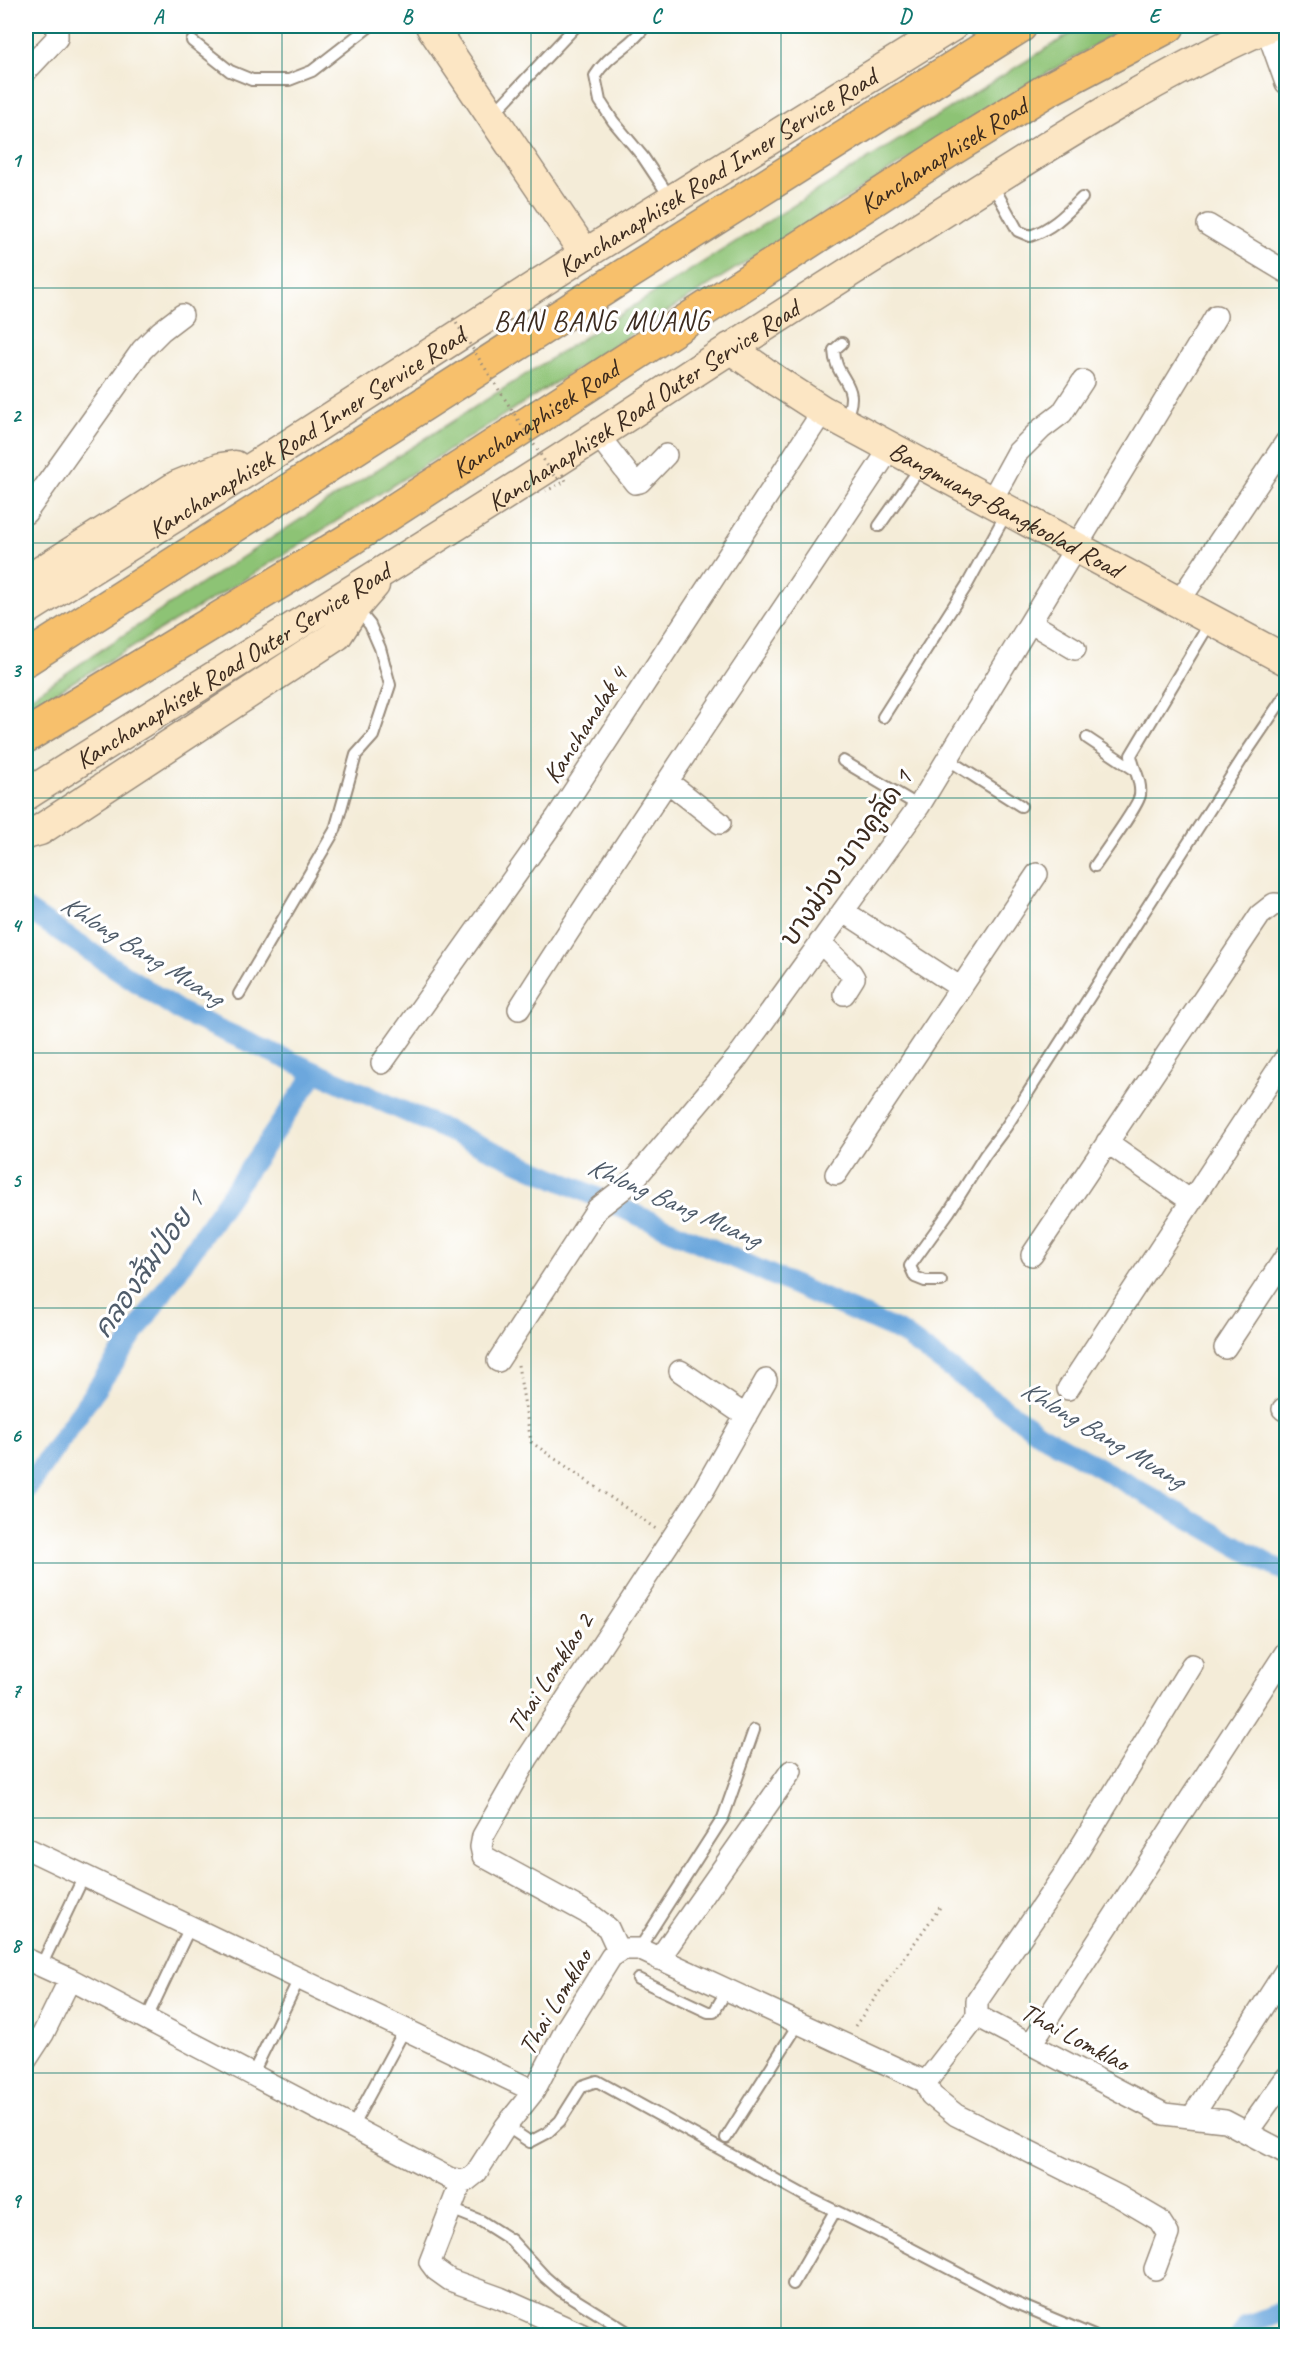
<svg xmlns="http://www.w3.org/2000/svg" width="1312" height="2361" viewBox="0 0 1312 2361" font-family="Caveat,'Playpen Sans Thai',sans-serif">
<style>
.green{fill:#8dc375;stroke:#64764a;stroke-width:1.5}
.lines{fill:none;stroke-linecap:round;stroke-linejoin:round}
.canal{stroke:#6ca7dd;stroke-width:20}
.lane-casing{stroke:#988b7b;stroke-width:14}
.street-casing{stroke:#988b7b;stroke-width:24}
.secondary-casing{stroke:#988b7b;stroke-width:33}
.highway-casing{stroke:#988b7b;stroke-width:36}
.path{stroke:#988b7b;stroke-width:3;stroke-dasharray:1.5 4.5;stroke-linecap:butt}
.lane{stroke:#fff;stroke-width:10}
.street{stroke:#fff;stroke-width:21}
.secondary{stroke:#fce6c4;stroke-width:30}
.highway{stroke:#f7c06c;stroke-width:33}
.path-bridge{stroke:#988b7b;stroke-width:3;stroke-dasharray:1.5 4.5;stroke-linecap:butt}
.grid{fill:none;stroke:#0f766e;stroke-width:1.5;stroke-opacity:0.55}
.labels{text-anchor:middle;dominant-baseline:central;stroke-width:6;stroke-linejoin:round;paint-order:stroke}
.street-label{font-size:26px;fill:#3b2a1e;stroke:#fff}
.water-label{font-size:27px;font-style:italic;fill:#4f5c6a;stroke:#fff}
.quarter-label{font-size:28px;letter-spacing:1.5px;fill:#3b2a1e;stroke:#fff}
.neatline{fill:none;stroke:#0f766e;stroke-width:2}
.grid-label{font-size:20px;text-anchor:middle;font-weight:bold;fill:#0f766e}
</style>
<rect width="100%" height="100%" fill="#fff"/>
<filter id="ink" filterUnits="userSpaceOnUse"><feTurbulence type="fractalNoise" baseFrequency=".0167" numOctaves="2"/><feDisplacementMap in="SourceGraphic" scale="12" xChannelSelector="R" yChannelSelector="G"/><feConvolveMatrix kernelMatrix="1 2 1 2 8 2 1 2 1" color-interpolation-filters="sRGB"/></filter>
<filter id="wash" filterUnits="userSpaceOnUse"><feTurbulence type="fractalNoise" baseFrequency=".008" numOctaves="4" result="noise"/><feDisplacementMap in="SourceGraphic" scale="24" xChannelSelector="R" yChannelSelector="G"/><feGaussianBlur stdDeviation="1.35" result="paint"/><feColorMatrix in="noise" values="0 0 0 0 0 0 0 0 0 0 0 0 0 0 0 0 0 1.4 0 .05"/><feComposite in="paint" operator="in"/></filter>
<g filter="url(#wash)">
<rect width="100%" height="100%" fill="#f4ecd8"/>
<path class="green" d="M1083 26H1127L992 106 234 586 26 710V700C373 468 727 245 1083 26Z"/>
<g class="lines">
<path class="canal" d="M26 909 181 1012 902 1333 1040 1434 1269 1564 1286 1572
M26 1490 316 1072
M1240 2336 1247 2325 1286 2310"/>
</g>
</g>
<g filter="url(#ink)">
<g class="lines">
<g class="lane-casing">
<path id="lane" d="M645 26C631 47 609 53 595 76L600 101 613 121 643 157 671 199
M192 41 230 71 252 80H289L312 71 370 26
M494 113 576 26
M992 184 1018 231 1030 236C1052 229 1066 214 1082 198
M842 343 834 350C835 382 864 383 844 421
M879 526 922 465
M883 717 967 585 1007 512
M1087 738 1132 768
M947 759 1021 806
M843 761 919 806
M1095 866C1103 854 1139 805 1140 795 1142 780 1133 769 1131 755L1211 621
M239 994 335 830 356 755 373 736 390 685 380 648 370 625 357 609
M941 1281H925L915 1277 910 1266 949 1212 985 1155 1006 1127 1246 753 1286 694
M639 1949 723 1818 754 1730
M41 1966 84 1876
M638 1979 708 2012H714L727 1990
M146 2020 190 1927
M252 2075 299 1979
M506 2126 530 2142 547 2133 560 2121 582 2086 597 2081 809 2198 885 2235 1011 2301 1094 2336
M352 2127 405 2029
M726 2138 799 2023
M451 2209 481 2221 511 2240 545 2277 560 2290 634 2336
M793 2284 835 2211"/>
</g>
<g class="street-casing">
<path id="street" d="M1266 27 1286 83
M26 71 57 38V26
M1208 225 1286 272
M598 435 635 483 640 482 666 455
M990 503 1018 452 1041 429 1062 413 1083 381
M26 513 142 350 161 331 182 315
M1178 603 1286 442
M1031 623 1075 649
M668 782 720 823
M843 911 961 988
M820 942 851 973 854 978 844 994
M519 1009C639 819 767 635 891 447
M382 1063 557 817 823 411
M1107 1142 1191 1201
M836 1174 1037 874
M1032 1255 1260 915 1274 904 1286 905
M1225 1348 1286 1256
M498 1361 597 1209 633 1181 737 1058 919 806 1216 316
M680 1371 746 1416
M1068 1389 1286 1057
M1283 1409 1286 1411
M26 1848 534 2091
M619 1952 608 1928 591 1915 483 1856 481 1847 483 1836 527 1759 703 1491 766 1380
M26 1959 70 1979 451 2179 466 2181 476 2173 506 2126 534 2091 566 2029 611 1957 623 1949H639L926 2082 977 2016 1164 2114 1225 2121 1286 2153
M659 1959 791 1771
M977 2016V2001L1063 1876 1192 1665
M1031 2044 1286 1652
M26 2060 43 2034 70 1979
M926 2082 931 2095 956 2115 1120 2197 1159 2220 1168 2234 1155 2269
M1192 2117 1286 1970
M1248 2131 1286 2078
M462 2180 430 2262 436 2270 450 2280 500 2298 585 2336"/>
</g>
<g class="secondary-casing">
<g id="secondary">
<path d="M431 26 585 254"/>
<path id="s1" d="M730 348 775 380 823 411 1286 660"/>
<path d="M26 581 177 486 221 468 235 466"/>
<path id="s2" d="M26 610 265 460 585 254 952 26"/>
<path id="s3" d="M26 795C230 665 438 540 641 407 743 339 847 274 950 208 1054 142 1156 76 1269 26"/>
<path d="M26 834 40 830 337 635 355 607 374 585"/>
</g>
</g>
<g class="highway-casing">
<g id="highway">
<path d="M26 659 625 275 1020 26"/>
<path id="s4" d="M26 736 352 538 945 153 1047 90 1168 26"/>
</g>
</g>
<path class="path" d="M518 1365 531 1442 656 1529
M855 2026 941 1906"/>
<use href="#lane" class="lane"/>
<use href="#street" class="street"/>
<use href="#secondary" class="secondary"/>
<use href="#highway" class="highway"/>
<path class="path-bridge" d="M453 318 556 479 563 475 566 481 546 491"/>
</g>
</g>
<path class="grid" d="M282 26V2336M531 26V2336M781 26V2336M1030 26V2336M26 288H1286M26 543H1286M26 798H1286M26 1053H1286M26 1308H1286M26 1563H1286M26 1818H1286M26 2073H1286"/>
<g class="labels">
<g class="street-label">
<text stroke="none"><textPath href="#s4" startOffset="1086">Kanchanaphisek Road</textPath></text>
<text stroke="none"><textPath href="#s2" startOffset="818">Kanchanaphisek Road Inner Service Road</textPath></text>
<text stroke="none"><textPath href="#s3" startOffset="730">Kanchanaphisek Road Outer Service Road</textPath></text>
<text stroke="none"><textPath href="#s4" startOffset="600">Kanchanaphisek Road</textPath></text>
<text stroke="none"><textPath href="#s2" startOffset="332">Kanchanaphisek Road Inner Service Road</textPath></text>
<text stroke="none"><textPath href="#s1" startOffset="320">Bangmuang-Bangkoolad Road</textPath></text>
<text stroke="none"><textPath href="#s3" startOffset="244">Kanchanaphisek Road Outer Service Road</textPath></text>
<text transform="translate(585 725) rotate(-57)">Kanchanalak 4</text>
<text transform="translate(846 858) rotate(-55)">บางม่วง-บางคูลัด 1</text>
<text transform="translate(550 1673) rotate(-57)">Thai Lomklao 2</text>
<text transform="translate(555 2002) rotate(-59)">Thai Lomklao</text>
<text transform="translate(1075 2037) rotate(28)">Thai Lomklao</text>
</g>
<g class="water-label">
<text transform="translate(142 950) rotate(32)">Khlong Bang Muang</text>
<text transform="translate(674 1202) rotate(24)">Khlong Bang Muang</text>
<text transform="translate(148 1265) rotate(-55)">คลองส้มป่อย 1</text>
<text transform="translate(1103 1434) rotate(31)">Khlong Bang Muang</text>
</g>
<g class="quarter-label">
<text x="602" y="320">BAN BANG MUANG</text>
</g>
</g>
<rect width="1312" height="2361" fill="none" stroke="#fff" stroke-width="66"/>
<rect x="33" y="33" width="1246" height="2295" class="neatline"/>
<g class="grid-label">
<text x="158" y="23">A</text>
<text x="407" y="23">B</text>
<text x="656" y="23">C</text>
<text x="905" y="23">D</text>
<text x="1154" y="23">E</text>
<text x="16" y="167">1</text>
<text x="16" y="422">2</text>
<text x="16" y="677">3</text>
<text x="16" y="932">4</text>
<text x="16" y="1187">5</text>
<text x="16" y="1442">6</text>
<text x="16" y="1697">7</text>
<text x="16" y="1952">8</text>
<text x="16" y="2207">9</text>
</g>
</svg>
